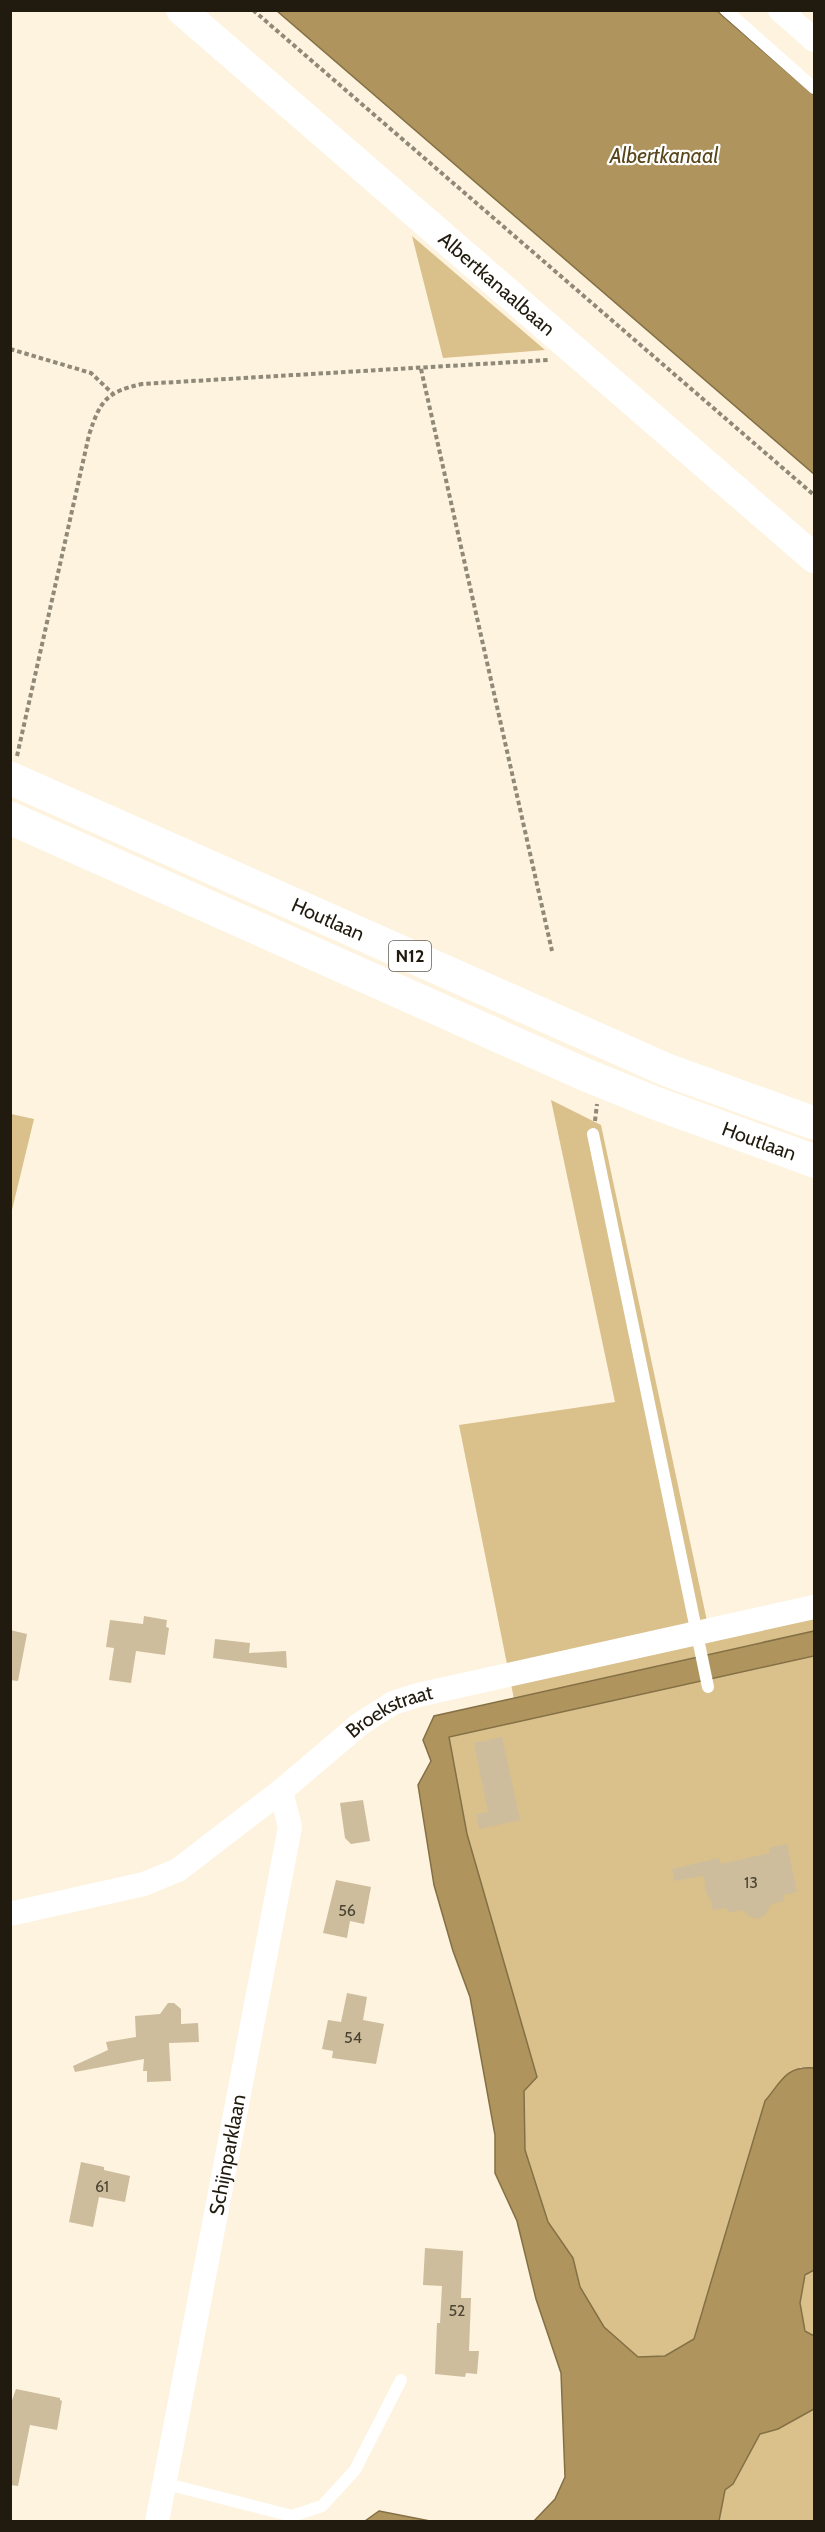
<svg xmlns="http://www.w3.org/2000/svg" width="825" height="2532" viewBox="0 0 825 2532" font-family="Cabin,sans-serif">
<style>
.green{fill:#dac08b}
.water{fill:#af945d;stroke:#847045;stroke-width:1.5}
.building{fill:#cdbd9d}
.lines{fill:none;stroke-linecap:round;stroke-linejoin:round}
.path{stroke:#908978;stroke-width:4;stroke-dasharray:4.5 3;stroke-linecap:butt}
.service{stroke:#fff;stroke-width:12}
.minor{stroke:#fff;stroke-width:24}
.tertiary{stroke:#fff;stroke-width:30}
.primary{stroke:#fff;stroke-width:33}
.labels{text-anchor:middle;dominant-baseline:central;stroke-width:4.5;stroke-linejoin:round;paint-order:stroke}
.number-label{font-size:16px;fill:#4b4432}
.shield{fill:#fff;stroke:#635f56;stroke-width:1.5}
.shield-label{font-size:18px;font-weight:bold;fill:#201b0e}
.street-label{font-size:20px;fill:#201b0e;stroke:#fff}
.water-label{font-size:21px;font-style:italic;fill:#59461a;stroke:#fff}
</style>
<rect width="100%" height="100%" fill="#fdf3df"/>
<path class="green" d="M412 236 545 350 443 358Z
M551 1100 601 1125 707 1621 814 1597V1631L514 1699 459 1425 615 1402Z
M11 1114 34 1119 11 1214 10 1114Z
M814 1656V2068L800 2067 701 2313 694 2339 665 2356 638 2357 604 2328 580 2287 573 2258 548 2222 525 2150 524 2091 537 2077 467 1834 449 1737Z
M812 2270H814V2336L806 2331C799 2313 794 2283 812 2270Z
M814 2409V2521L719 2522 725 2490 733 2484 760 2434 778 2429Z"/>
<path class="water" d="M277 11H717L814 95V474Z
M814 1631V1656L449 1737 467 1834 537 2077 524 2091 525 2150 548 2222 573 2258 580 2287 604 2327 638 2357 665 2356 694 2339 765 2101C782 2081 785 2066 814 2068V2270L805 2275 800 2303 805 2331 814 2336V2409L778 2429 760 2434 733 2484 725 2490 719 2521H534L555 2499 565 2477 561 2373 536 2299 517 2221 495 2173V2135L470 1997 453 1951 434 1885 418 1785 431 1761 423 1740 434 1716Z
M379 2511 430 2521H365Z"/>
<path class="building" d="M144 1616 167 1620 166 1627 169 1628 165 1655 136 1651 131 1683 109 1680 114 1648 106 1647 110 1620 143 1624Z
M10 1630 27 1634 18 1681 10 1680Z
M215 1639 250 1643 249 1653 286 1651 287 1668 213 1658Z
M502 1737 520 1820 479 1829 476 1814 488 1812 474 1743Z
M363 1800 370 1841 351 1844 345 1838 340 1803Z
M787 1844 797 1892 783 1895 784 1901 771 1904 767 1913 759 1919 750 1917 742 1910 728 1913 727 1908 713 1910 711 1901 706 1893 704 1876 674 1881 672 1869 719 1858 721 1864 770 1853 769 1848Z
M336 1880 371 1887 364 1924 350 1921 347 1938 323 1933Z
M347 1993 367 1997 363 2020 384 2024 376 2064 332 2058 333 2051 322 2049 328 2020 341 2022Z
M168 2003H174L181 2009V2024L198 2023 199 2042 169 2043 171 2081 147 2082V2071H143L144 2059 75 2072 73 2066 108 2050 106 2042 136 2037 135 2016 160 2014Z
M81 2162 104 2167V2170L130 2176 125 2202 99 2197 93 2227 69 2222Z
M425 2248 463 2251 461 2298H471L469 2351H479L477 2374 466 2373 465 2377 435 2374 437 2323H440L442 2286 423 2285Z
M16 2389 60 2398V2400L62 2401 57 2430 30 2425 18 2486 10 2485V2406Z"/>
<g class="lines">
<path class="path" d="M253 10 814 495
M10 349 91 373 112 393
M421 369 552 951
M17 756 89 435C100 401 106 392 142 384L549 360
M595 1121 597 1104"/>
<path class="service" d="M726 10 814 88
M593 1134 708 1687
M163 2483 292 2516 322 2506 355 2470 401 2380"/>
<g class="minor">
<path d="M780 10 814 40"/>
<path id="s1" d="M10 1914 144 1884 178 1870 281 1791 360 1724 393 1703 418 1695 814 1607"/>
<path id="s2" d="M157 2522 290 1827 281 1791"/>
</g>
<path class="tertiary" id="s3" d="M181 10 814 558"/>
<g class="primary">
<path id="s4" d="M10 778 667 1070 814 1123"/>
<path id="s5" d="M10 818 586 1075 655 1103 814 1161"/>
</g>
</g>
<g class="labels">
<g class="number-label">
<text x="751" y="1882">13</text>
<text x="347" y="1910">56</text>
<text x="353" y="2037">54</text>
<text x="102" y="2186">61</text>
<text x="457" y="2310">52</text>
</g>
<rect class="shield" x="389" y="941" width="42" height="30" rx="4.5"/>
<g class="shield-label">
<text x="410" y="956">N12</text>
</g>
<g class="street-label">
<text stroke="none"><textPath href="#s3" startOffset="418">Albertkanaalbaan</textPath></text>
<text stroke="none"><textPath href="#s4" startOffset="348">Houtlaan</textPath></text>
<text stroke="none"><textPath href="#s5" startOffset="816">Houtlaan</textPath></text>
<text stroke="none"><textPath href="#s1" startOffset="440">Broekstraat</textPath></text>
<text stroke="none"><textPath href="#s2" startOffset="374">Schijnparklaan</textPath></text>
</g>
<g class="water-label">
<text x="664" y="155">Albertkanaal</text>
</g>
</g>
<rect width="825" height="2532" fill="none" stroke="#201b0e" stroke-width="24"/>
</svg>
